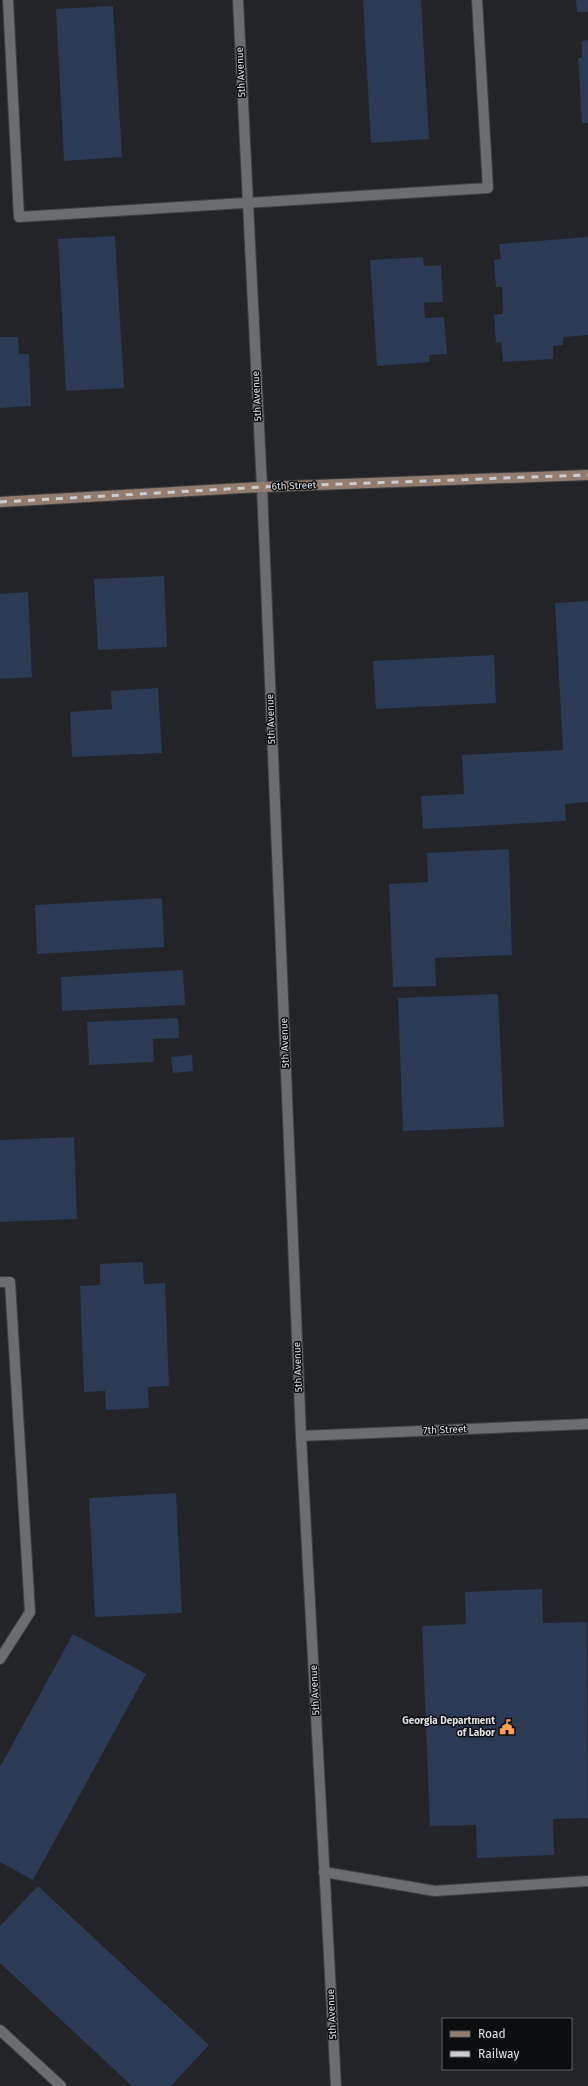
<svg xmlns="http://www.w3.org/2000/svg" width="588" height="2086" viewBox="0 0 588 2086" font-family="'Fira Sans',sans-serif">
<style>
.building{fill:#2c3a56}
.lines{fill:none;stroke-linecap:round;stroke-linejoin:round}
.lane-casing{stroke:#3f4043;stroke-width:12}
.street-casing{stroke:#3f4043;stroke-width:12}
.secondary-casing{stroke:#3f4043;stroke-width:12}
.lane{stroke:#6b6d71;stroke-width:10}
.street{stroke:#6b6d71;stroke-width:10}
.secondary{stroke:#917c6f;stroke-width:10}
.rail{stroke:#cccdd0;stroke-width:3;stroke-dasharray:7 7;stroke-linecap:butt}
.labels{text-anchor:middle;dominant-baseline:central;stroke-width:3;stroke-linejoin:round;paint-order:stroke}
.street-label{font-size:10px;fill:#dfe0e3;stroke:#0c0d0f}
.poi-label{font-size:10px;font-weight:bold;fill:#dfe0e3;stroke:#0c0d0f;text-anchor:end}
</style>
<rect width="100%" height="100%" fill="#222427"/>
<path class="building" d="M363 0H421L429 139 371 143Z
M576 0H588V12H577Z
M113 6 122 157 64 161 56 9Z
M588 40V123H582L578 58H582V41Z
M115 236 124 388 66 391 58 239Z
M588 237V335L563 337V345L553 346V359L503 362 501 342 496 343 494 315 503 314 502 287H496L494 260 501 259 499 244Z
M423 257 424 266 441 265 443 302 424 303 425 318 444 317 447 354 429 355 430 362 377 366 370 260Z
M0 337H18L19 354H29L31 406 0 408Z
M164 576 167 647 98 650 94 579Z
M28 592 32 677 0 679V594Z
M588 601V802L565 804 566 821 423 829 421 796 464 794 462 755 563 750 555 603Z
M494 655 496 703 376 709 373 661Z
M158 688 162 753 72 757 70 712 112 709 111 691Z
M509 849 512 955 435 958 436 986 393 987 389 884 428 882 427 853Z
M162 898 164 947 37 954 35 905Z
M183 970 185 1005 62 1011 61 977Z
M498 994 504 1127 403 1131 398 998Z
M178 1018 179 1038 153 1039 154 1062 89 1065 87 1022Z
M192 1055 193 1071 173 1073 171 1057Z
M74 1137 77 1219 0 1222V1140Z
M143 1262 144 1284 165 1283 169 1386 148 1387 149 1408 106 1410 105 1391 84 1392 80 1286 100 1285V1264Z
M176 1493 182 1613 95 1617 89 1498Z
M542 1589 543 1623 587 1622 588 1818 553 1819 554 1855 477 1858 476 1825 430 1826 422 1626 466 1624 465 1592Z
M73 1634 146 1674 33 1880 0 1862V1767Z
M38 1886 209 2045 171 2086H132L0 1963V1926Z"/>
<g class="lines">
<g class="lane-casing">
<path id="lane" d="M8 0 19 217 488 188 477 0
M324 1872 435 1891 588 1881"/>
</g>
<g class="street-casing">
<path id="street" d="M238 0 262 487 301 1436 336 2086
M0 1282H10L30 1612 0 1659
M301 1436 588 1424
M0 2030 61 2086"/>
</g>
<g class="secondary-casing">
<path id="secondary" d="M0 502 262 487 588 475"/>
</g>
<use href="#lane" class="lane"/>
<use href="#street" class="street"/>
<use href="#secondary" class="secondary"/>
<path class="rail" d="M0 502 262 487 588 475"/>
</g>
<defs>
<g id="civic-bare" transform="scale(1.2)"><path d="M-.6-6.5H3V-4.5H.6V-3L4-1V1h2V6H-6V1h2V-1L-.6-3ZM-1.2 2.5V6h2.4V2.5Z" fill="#fd9c55" stroke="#0c0d0f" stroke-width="2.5" paint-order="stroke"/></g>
</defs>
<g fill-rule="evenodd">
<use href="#civic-bare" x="507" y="1727"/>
</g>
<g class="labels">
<g class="street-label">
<text transform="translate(241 72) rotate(-93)">5th Avenue</text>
<text transform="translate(257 396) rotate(-93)">5th Avenue</text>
<text transform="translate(294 486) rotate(-2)">6th Street</text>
<text transform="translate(271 719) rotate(-92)">5th Avenue</text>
<text transform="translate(285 1043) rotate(-92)">5th Avenue</text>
<text transform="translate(298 1367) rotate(-92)">5th Avenue</text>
<text transform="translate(445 1430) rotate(-2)">7th Street</text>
<text transform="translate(315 1690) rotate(-93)">5th Avenue</text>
<text transform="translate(332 2014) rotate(-93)">5th Avenue</text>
</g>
<g class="poi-label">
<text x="495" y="1721">Georgia Department<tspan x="495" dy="12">of Labor</tspan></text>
</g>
</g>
<rect x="442" y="2018" width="130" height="52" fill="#0c0d0f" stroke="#606164"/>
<rect x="450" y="2031" width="20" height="6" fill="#917c6f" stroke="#606164"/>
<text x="478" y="2038" font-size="12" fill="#dfe0e3">Road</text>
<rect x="450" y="2051" width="20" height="6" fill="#cccdd0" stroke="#606164"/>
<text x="478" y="2058" font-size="12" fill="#dfe0e3">Railway</text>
</svg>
